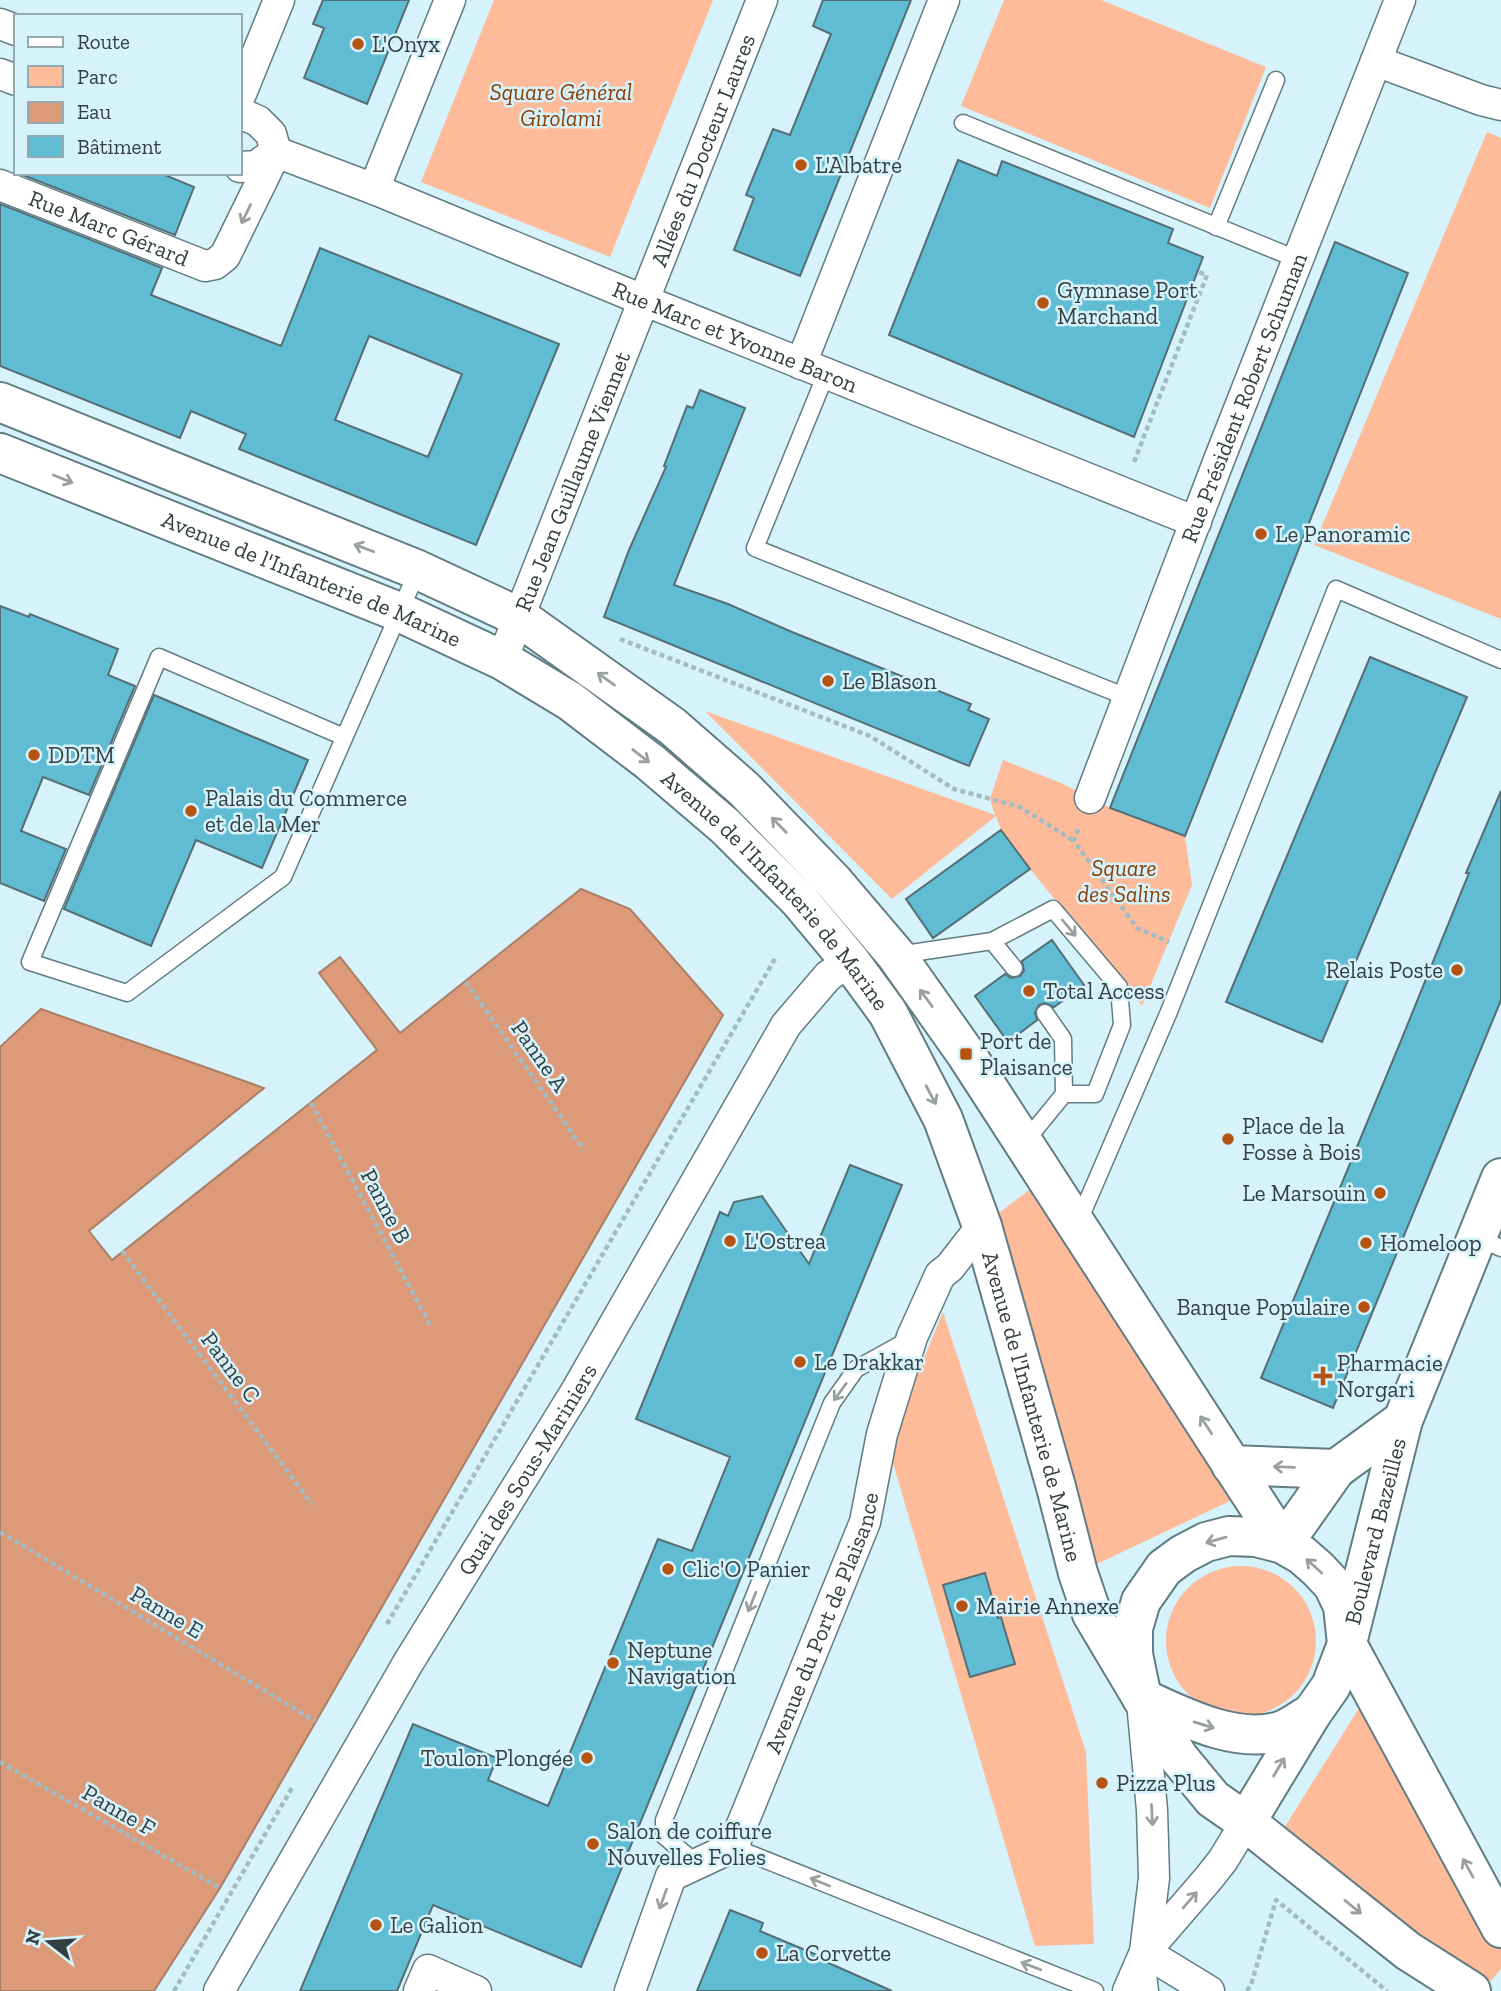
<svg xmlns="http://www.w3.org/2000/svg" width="1501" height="1991" viewBox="0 0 1501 1991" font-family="'Zilla Slab',serif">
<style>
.green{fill:#fdbb9a}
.water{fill:#dd9a78;stroke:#aa7f68;stroke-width:2}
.building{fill:#60bcd3;stroke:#556e75;stroke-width:2;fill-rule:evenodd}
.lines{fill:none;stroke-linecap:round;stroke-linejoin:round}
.lane-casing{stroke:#627c83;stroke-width:19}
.street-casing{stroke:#627c83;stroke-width:33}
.secondary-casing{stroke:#627c83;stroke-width:42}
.path{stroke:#a5bbc2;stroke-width:4.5;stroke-dasharray:5 3.5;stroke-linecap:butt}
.lane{stroke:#fff;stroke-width:16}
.street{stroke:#fff;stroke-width:30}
.secondary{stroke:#fff;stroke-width:38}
.oneway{stroke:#9a9fa0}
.poi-dot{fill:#b45312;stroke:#d6f2fa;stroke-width:2.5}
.labels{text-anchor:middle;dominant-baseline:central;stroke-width:5;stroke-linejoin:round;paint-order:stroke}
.poi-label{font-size:23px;fill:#343f42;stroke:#d6f2fa;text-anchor:start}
.park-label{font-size:23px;font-style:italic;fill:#8c3d03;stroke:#d6f2fa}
.street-label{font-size:23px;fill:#343f42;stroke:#d6f2fa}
</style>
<rect width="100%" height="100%" fill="#d6f2fa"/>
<path class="green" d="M494 0H713L610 257 421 182Z
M1004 0H1101L1266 67 1210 208 961 106Z
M1487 132 1501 138V619L1314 545Z
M705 711 995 815 990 799 1003 760 1061 783 1110 808 1185 836 1192 885 1142 1006 1030 869 1001 830 996 816 892 899Z
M1046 1177 1249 1492 1078 1573 982 1226Z
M943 1312 1086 1752 1094 1944 1035 1946 888 1446Z
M1166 1641a75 75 0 1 1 150 0a75 75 0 1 1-150 0Z
M1371 1689 1501 1928V1969L1482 1991 1274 1844Z"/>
<path class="water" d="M581 889 630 909 723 1015 220 1888 154 1991H0V1047L41 1009 264 1088 89 1231 112 1260 377 1050 319 973 340 957 400 1033Z"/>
<path class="building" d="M323 0H409L367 104 304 78 324 28 313 24Z
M823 0H911L800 276 734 250 754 198 746 195 773 129 790 135 831 34 813 26Z
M958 160 997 176 1002 161 1173 229 1168 243 1203 257 1134 437 889 335Z
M18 173H160L194 187 175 235Z
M0 204 162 268 151 295 281 346 320 248 559 344 476 545 239 449 246 434 191 411 180 438 0 366ZM369 336 462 374 428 457 335 420Z
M1335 242 1408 273 1185 836 1110 808Z
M700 390 745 408 674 585 728 604 792 632 971 704 968 710 989 719 969 766 604 617 629 550 666 467 664 466 687 406 693 408Z
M0 606 29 617 30 614 118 649 108 675 135 686 89 795 43 777 21 831 66 849 44 901 0 883Z
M1370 657 1467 697 1322 1042 1226 1002Z
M154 695 308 760 262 868 196 840 151 946 64 909Z
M1501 791V1000L1333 1408 1261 1378 1398 1048 1469 873H1466Z
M1001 830 1030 869 933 938 906 899Z
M1052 940 1084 985 1054 1007 1045 1003 1039 1005 1035 1013 1037 1020 1008 1042 975 996 1005 974 1011 978 1020 976 1024 971 1022 961Z
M850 1165 902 1185 581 1967 433 1905 397 1991H300L413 1724 497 1758 488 1780 548 1806 658 1539 692 1551 730 1457 636 1419 720 1212 728 1216 734 1202 762 1196 809 1264Z
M985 1573 998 1618 1001 1617 1015 1664 970 1677 943 1585Z
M730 1910 763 1923 760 1931 824 1958V1961L892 1991H697Z"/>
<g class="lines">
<g class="lane-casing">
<path id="lane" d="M963 123 1299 260
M1216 227 1276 80
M826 374 755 548 1129 698
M344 737 159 657 30 962 127 993 283 877 418 570
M992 941 1053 909 1119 987 1122 1025 1095 1094H1064
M898 955 992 941 1014 968
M1024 1143 1064 1094 1063 1039 1045 1013
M1078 1223 1168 1014 1336 589 1501 660
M1476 1237 1501 1248
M733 1847 1095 1991
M697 1864 664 1836V1820L832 1403 856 1369 910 1339
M1146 1958 1150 1991"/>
</g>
<g class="street-casing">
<g id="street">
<path d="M0 24 16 30"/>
<path d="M1376 61 1481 100 1501 105"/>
<path d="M0 74 16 80"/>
<path d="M240 96 279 0"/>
<path d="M240 113 258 121 271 134 276 152"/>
<path id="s1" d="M276 152 374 189 643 300 1196 522"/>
<path d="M240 167 256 166 276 152"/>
<path id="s2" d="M0 185 205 266 215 264 225 256 276 152"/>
<path d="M374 189 450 0"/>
<path d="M801 364 944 0"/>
<path id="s3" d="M502 660 762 0"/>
<path id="s4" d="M1090 798 1219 460 1400 0"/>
<path d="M1142 1702 1152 1810 1154 1878 1145 1952"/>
<path d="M1145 1952 1209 1991"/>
<path id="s5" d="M219 1991 408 1663 575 1393 786 1025 828 976 850 961"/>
<path d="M419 1991 428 1970 476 1991"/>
<path id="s6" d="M630 1991 671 1876 733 1847 865 1522 882 1434 912 1337 940 1275 950 1267 982 1226"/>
<path d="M1128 1991 1145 1952 1208 1879 1223 1860 1246 1822"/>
</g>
</g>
<g class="secondary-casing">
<g id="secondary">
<path d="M0 402 418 570 519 617 672 726 744 789 833 881 896 955 966 1054 1283 1544"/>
<path id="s7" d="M0 453 399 612 502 660 570 701 650 762 725 826 800 901 850 961 888 1013 943 1119 982 1226 1056 1487 1078 1573 1092 1614 1142 1698"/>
<path d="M1231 1465 1336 1469"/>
<path d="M1283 1544 1336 1469 1403 1420"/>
<path id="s8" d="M1349 1635 1403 1420 1501 1178"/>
<path d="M1347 1644 1501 1928"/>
<path d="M1142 1698C1181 1716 1239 1746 1283 1730 1293 1726 1303 1718 1312 1713"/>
<path d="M1246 1822 1312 1713 1331 1686 1347 1644 1343 1606 1333 1585 1318 1569 1302 1555 1283 1544 1256 1537 1229 1536 1206 1542 1183 1554 1164 1568 1141 1601 1133 1628V1654L1142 1698 1179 1758 1213 1799 1246 1822 1408 1951 1471 1991"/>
</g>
</g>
<path class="path" d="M1134 462 1207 275 1198 272
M620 639 870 736 954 789 1020 807 1074 841
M1078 829 1074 841 1137 928 1169 942
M466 982 584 1150
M311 1103 430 1325
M122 1251 312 1504
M0 1532 315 1721
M387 1624 776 957
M0 1762 220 1888
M174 1991 293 1786
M1247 1991 1251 1985 1276 1900 1387 1991"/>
<use href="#lane" class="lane"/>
<use href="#street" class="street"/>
<use href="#secondary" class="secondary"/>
</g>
<defs><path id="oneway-shaft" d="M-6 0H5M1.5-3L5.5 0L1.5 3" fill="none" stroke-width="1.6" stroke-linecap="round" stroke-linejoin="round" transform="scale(1.75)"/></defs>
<g class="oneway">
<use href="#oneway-shaft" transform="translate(246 214) rotate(116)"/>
<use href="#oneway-shaft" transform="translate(63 479) rotate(22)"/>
<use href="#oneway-shaft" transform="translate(364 548) rotate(-159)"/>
<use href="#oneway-shaft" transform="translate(606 679) rotate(-144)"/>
<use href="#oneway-shaft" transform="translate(641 756) rotate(38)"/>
<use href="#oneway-shaft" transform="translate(779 825) rotate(-134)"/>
<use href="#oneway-shaft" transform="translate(1069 928) rotate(50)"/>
<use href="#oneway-shaft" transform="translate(926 998) rotate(-126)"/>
<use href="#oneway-shaft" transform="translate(931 1095) rotate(62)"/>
<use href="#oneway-shaft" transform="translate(840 1392) rotate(126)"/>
<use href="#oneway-shaft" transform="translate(1206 1425) rotate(-123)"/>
<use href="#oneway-shaft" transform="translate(1284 1467) rotate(-178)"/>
<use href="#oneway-shaft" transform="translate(1216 1540) rotate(164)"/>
<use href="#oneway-shaft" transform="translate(1314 1566) rotate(-138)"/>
<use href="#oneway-shaft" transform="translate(752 1602) rotate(112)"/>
<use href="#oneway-shaft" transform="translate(1204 1725) rotate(17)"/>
<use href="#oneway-shaft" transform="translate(1279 1767) rotate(-59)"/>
<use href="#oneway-shaft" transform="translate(1152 1815) rotate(87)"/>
<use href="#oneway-shaft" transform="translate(1468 1868) rotate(-119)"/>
<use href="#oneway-shaft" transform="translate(820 1882) rotate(-158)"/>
<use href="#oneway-shaft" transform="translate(663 1899) rotate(110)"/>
<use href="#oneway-shaft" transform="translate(1190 1900) rotate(-49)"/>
<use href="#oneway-shaft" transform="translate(1353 1907) rotate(39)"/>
<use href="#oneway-shaft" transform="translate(1031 1966) rotate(-159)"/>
</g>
<g class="poi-dot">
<circle cx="358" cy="44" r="7"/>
<circle cx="801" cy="165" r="7"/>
<circle cx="1043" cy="303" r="7"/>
<circle cx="1261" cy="534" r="7"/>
<circle cx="828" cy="681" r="7"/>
<circle cx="34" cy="755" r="7"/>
<circle cx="191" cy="811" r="7"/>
<circle cx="1457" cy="970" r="7"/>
<circle cx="1029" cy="991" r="7"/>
<rect x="959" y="1047" width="14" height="14" rx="3.5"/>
<circle cx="1228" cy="1139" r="7"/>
<circle cx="1380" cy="1193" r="7"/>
<circle cx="730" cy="1241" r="7"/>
<circle cx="1366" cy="1243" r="7"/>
<circle cx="1364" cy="1307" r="7"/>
<circle cx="800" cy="1362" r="7"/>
<path d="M1319.5 1365.5h7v7h7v7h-7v7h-7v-7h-7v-7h7z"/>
<circle cx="668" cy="1569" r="7"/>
<circle cx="962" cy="1606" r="7"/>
<circle cx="613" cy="1663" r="7"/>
<circle cx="587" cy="1758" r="7"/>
<circle cx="1102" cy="1783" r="7"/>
<circle cx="593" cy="1844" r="7"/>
<circle cx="376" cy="1925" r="7"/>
<circle cx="762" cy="1953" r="7"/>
</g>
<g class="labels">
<g class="poi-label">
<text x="372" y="44">L'Onyx</text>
<text x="815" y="165">L'Albatre</text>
<text x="1057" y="290">Gymnase Port<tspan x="1057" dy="26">Marchand</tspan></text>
<text x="1275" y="534">Le Panoramic</text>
<text x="842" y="681">Le Blason</text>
<text x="48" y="755">DDTM</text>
<text x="205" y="798">Palais du Commerce<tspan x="205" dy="26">et de la Mer</tspan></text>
<text x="1443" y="970" text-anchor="end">Relais Poste</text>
<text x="1043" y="991">Total Access</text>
<text x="980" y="1041">Port de<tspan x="980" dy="26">Plaisance</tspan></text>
<text x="1242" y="1126">Place de la<tspan x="1242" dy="26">Fosse à Bois</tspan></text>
<text x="1366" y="1193" text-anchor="end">Le Marsouin</text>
<text x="744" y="1241">L'Ostrea</text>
<text x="1380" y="1243">Homeloop</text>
<text x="1350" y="1307" text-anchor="end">Banque Populaire</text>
<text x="814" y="1362">Le Drakkar</text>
<text x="1337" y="1363">Pharmacie<tspan x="1337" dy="26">Norgari</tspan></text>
<text x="682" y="1569">Clic'O Panier</text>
<text x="976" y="1606">Mairie Annexe</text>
<text x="627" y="1650">Neptune<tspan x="627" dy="26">Navigation</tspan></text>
<text x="573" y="1758" text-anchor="end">Toulon Plongée</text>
<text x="1116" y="1783">Pizza Plus</text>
<text x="607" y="1831">Salon de coiffure<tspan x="607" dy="26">Nouvelles Folies</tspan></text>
<text x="390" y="1925">Le Galion</text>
<text x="776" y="1953">La Corvette</text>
</g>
<g class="park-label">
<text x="561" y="92">Square Général<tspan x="561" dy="26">Girolami</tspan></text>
<text x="1124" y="868">Square<tspan x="1124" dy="26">des Salins</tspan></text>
</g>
<g class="street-label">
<text stroke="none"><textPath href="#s3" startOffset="548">Allées du Docteur Laures</textPath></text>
<text stroke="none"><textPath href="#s2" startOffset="117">Rue Marc Gérard</textPath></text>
<text stroke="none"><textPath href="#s1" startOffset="495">Rue Marc et Yvonne Baron</textPath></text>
<text stroke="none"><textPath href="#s4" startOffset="429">Rue Président Robert Schuman</textPath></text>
<text stroke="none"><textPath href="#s3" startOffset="192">Rue Jean Guillaume Viennet</textPath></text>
<text stroke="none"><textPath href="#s7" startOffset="336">Avenue de l'Infanterie de Marine</textPath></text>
<text stroke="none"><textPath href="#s7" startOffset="903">Avenue de l'Infanterie de Marine</textPath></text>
<text transform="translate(540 1056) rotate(55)">Panne A</text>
<text transform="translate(386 1206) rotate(62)">Panne B</text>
<text transform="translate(231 1367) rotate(53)">Panne C</text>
<text stroke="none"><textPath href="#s7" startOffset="1491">Avenue de l'Infanterie de Marine</textPath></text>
<text stroke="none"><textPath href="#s5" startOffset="606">Quai des Sous-Mariniers</textPath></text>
<text stroke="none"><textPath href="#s8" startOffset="107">Boulevard Bazeilles</textPath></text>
<text transform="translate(167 1612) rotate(31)">Panne E</text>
<text stroke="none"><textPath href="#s6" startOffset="432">Avenue du Port de Plaisance</textPath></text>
<text transform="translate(119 1810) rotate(30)">Panne F</text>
</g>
</g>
<rect x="14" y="14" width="228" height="161" fill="#d6f2fa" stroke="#95aab0" stroke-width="2"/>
<rect x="28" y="37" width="35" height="10" fill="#ffffff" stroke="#95aab0" stroke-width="2"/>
<text x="77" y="49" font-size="21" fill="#343f42">Route</text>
<rect x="28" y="66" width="35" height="21" fill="#fdbb9a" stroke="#95aab0" stroke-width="2"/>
<text x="77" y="84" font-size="21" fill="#343f42">Parc</text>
<rect x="28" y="102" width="35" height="21" fill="#dd9a78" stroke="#95aab0" stroke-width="2"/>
<text x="77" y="119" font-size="21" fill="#343f42">Eau</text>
<rect x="28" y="136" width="35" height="21" fill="#60bcd3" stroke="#95aab0" stroke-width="2"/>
<text x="77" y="154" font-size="21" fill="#343f42">Bâtiment</text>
<g transform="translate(49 1942) rotate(287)" stroke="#d6f2fa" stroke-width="5" paint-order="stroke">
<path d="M0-5L12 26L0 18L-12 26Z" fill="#343f42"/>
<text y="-10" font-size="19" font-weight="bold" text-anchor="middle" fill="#343f42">N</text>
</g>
</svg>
